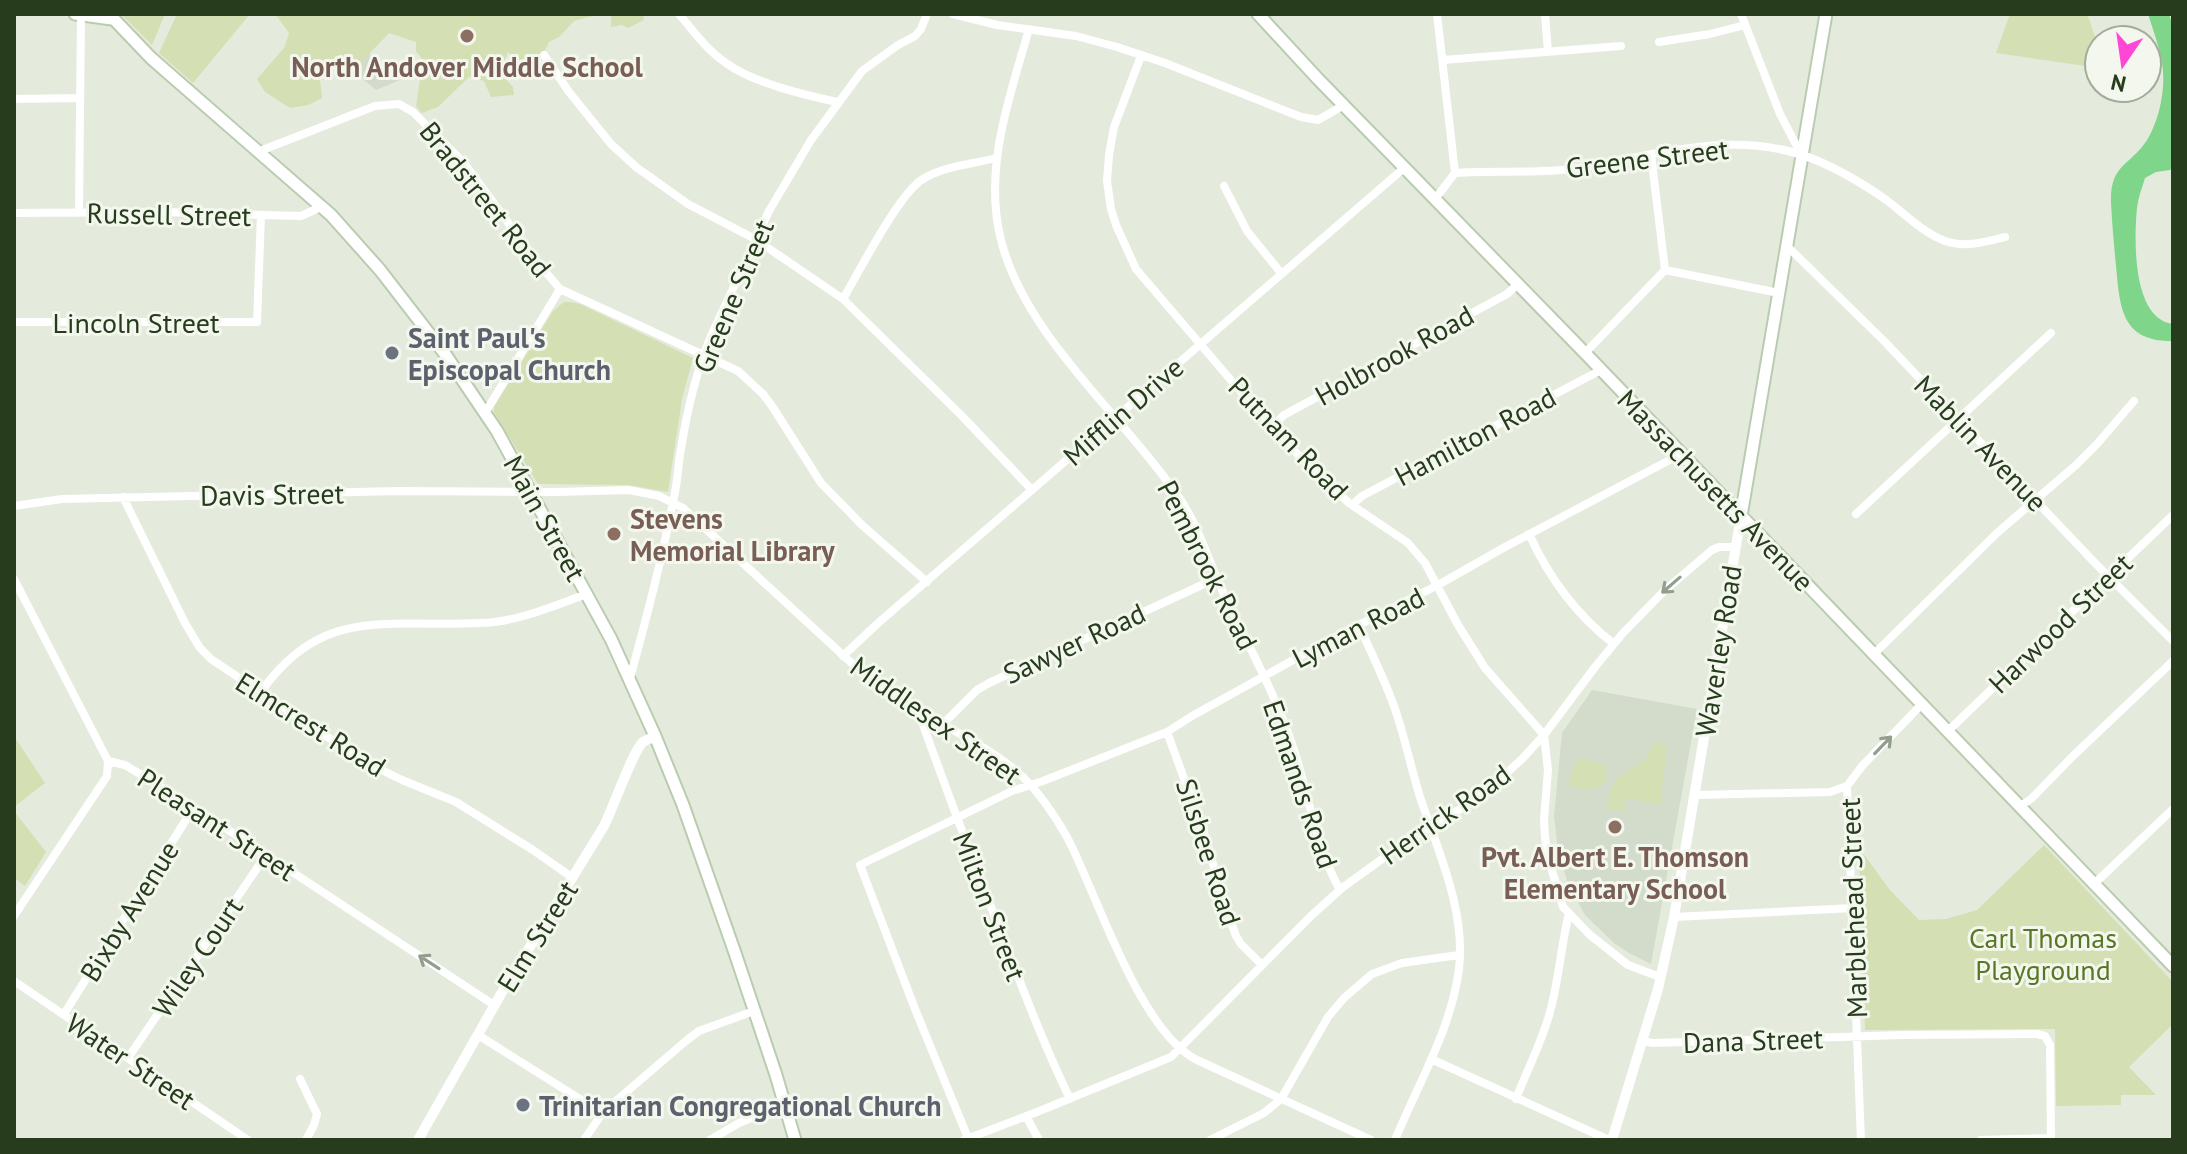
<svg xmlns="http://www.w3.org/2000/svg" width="2187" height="1154" viewBox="0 0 2187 1154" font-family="'PT Sans',sans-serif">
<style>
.built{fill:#d3dbcb}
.green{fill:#d4dfb3}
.water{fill:#7fd68b}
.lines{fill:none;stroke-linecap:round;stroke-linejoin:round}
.secondary-casing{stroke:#baccb0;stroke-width:15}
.minor{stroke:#fff;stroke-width:8}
.tertiary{stroke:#fff;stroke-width:10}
.secondary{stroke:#fff;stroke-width:11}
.oneway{stroke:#929e8e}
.education-dot{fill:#8d6e63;stroke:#f3f7ee;stroke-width:3}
.worship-dot{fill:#6b7280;stroke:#f3f7ee;stroke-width:3}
.labels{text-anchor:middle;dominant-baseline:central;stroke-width:6;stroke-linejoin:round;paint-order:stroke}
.education-label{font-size:28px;font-weight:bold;fill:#785e54;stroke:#f3f7ee}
.street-label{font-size:28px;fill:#263c1d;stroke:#f3f7ee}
.worship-label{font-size:28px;font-weight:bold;fill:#5b616d;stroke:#f3f7ee;text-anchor:start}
.park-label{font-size:28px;fill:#587624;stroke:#f3f7ee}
</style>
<rect width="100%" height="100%" fill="#e4ebdd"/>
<path class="built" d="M285 14 353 40 400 80 376 90Z
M1592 690 1697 709 1651 964 1629 953 1614 943 1585 915 1568 884 1558 850 1554 816 1562 733Z"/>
<path class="green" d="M121 14H165L152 45Z
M177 14H250L193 83 159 53Z
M275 14H643L644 20 628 28 622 25 611 27V14L596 15 574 21 559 37 549 42 542 56 517 61 508 52 503 66V76L513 87 514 95 491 97 484 81 469 77 438 107 422 113 416 106 423 60 416 51V42L389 33 351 73C340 66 331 61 319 69L322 98 308 105 290 108 265 92 257 79 284 48 289 33Z
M2010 14H2087C2094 31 2099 49 2099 68L1996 53Z
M564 302H571L580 304 693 358 682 399 668 492 628 485 538 484 494 412V407L553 311Z
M14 736 45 783 14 807Z
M1653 743 1665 745 1667 748 1661 792 1663 793 1661 805 1626 798 1623 813 1616 809 1607 811C1608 803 1609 792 1613 785 1624 766 1645 771 1653 743Z
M1578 758 1607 765 1605 775 1607 776 1603 785C1591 790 1582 792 1568 784Z
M14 811 46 852 25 886 14 878Z
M2044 845 2173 982V1024L2129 1067 2156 1095H2121V1105L2056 1106 2055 1029 1865 1030 1859 851 1866 857 1889 889 1919 920 1946 919 1977 910Z"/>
<path class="water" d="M2148 14H2169L2173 26V168L2170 170 2156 172 2145 178C2142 188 2138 198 2137 208 2134 239 2132 319 2173 324V341C2121 342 2120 307 2116 266 2114 245 2112 224 2111 202 2110 164 2130 166 2147 140 2152 132 2156 121 2159 111 2169 70 2160 52 2148 14Z"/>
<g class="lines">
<g class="secondary-casing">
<path id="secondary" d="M75 14 112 19
M109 14 151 58 331 215 380 270 445 354 497 431 611 639 655 736 683 805 735 953 776 1075 795 1140
M1258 14 1318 79 1585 353 2173 966
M1741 516 1826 14"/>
</g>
<path class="minor" d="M679 14C693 31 708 51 726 63 753 83 805 95 837 102
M953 14 997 25 1076 36 1117 47 1165 63 1301 117 1318 120 1344 105
M1437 14 1455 173
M1545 14 1548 52
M1741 14 1780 114 1802 156
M1029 29C1010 96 984 166 1000 236 1022 334 1125 417 1180 499 1199 527 1209 562 1223 592 1247 643 1275 693 1293 747 1309 795 1315 845 1340 890
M1659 42 1710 34 1745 25
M544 55 569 92 611 144 636 167 688 204 755 239 843 299 963 417 1032 490
M1141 56 1114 127 1109 155 1107 181 1111 209 1116 225 1136 269 1253 406 1304 461 1349 503 1408 543 1425 563 1458 625 1485 668 1544 735 1548 770 1544 819 1545 838 1550 864 1563 907 1590 935 1628 965 1660 977
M1443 60 1621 46
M14 99 79 98
M260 151 375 106 399 104 413 112 464 163 538 263 560 289 738 371 763 394 772 406 821 483 862 525 927 582
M1455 173C1494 170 1533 174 1571 169 1642 159 1715 133 1788 151 1822 159 1856 179 1885 199 1904 213 1923 233 1945 241 1965 248 1985 242 2005 237
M1224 186 1247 231 1281 273
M1435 199 1455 173
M14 213 164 212 301 216 323 206
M79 213 81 16
M1787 246 1884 341 2095 563 2173 641
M1665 270 1779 293
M843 299C859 272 899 193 923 179 944 166 973 164 996 158
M14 322H257L261 215
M1585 353 1665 270 1651 154
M485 413 560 289
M1273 426 1284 415 1507 294 1517 285
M123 497 185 623 200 648 211 659 365 762 402 780 456 802 533 850 573 878
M1352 505 1362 496 1601 370
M14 506 62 499 398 491 558 492 629 490 659 496 683 508 870 680C917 716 982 738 1024 778 1041 795 1055 816 1067 837 1097 894 1139 1031 1197 1060L1371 1140
M1856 514 2051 333
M1529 534C1549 578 1575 614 1614 644
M14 579 108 761 107 776 14 916
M1359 625C1371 653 1385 680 1395 709 1405 738 1411 768 1420 797 1438 851 1466 911 1459 969 1451 1030 1418 1084 1395 1140
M1874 654 1997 533 2076 465 2097 444 2134 401
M843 656 877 624 1404 168
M630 678C647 617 663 555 675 492 678 478 678 464 681 449 687 411 696 372 711 336L769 211 811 140 862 71 898 45 915 36 921 29 927 14
M261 692C322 604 390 628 481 623 517 622 553 606 587 594
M918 711C945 786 973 861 1002 935 1023 990 1044 1045 1070 1099
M942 725 977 690 989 683 1217 578
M1948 731 2173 515
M1167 732 1204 833 1227 912 1236 936 1241 944 1262 965
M108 761 125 765 186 802 494 1005
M1695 795 1830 792 1847 786
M2020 806 2031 799 2073 756 2173 661
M2094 884 2173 809
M1674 917 1853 908
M14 981 248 1140
M64 1014 194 807
M478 1035 602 1113
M1642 1041 1653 1043 1902 1035 2037 1034 2045 1036 2050 1045 2051 1140
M128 1058 266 855
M1431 1059 1609 1140
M300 1079 317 1114 314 1125 306 1140
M1516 1099C1527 1070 1542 1042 1550 1012 1559 979 1561 946 1569 913
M1026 1116 1039 1140
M968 1138 915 1009 860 865 1012 791 1043 781 1167 732 1192 716 1333 638 1438 585 1505 547 1681 454
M584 1140 603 1112 687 1040 699 1031 754 1011
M710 1140 739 1123 785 1104
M964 1140 1037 1112 1171 1057 1311 916 1342 888 1407 841 1467 805 1499 780 1522 759 1544 735 1595 667 1623 633 1664 591 1712 550 1719 547H1735
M1210 1140 1264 1113 1281 1099 1328 1017 1344 998 1372 974 1402 963 1459 955
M1861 1140 1847 786 1863 765 1921 705
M1981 1140 2051 1138"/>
<path class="tertiary" d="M418 1140 501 994 604 826C612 810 634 749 643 742 644 741 654 737 655 736
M1612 1140 1658 989 1674 917 1741 516"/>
<use href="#secondary" class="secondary"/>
</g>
<defs><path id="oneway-shaft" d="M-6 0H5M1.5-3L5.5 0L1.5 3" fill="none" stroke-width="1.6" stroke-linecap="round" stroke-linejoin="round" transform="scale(2)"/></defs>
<g class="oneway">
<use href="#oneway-shaft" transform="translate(1671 585) rotate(139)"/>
<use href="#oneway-shaft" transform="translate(1883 745) rotate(-46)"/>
<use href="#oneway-shaft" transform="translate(429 962) rotate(-147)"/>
</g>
<g class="education-dot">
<circle cx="467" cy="36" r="8"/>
<circle cx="614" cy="534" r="8"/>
<circle cx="1615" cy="827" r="8"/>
</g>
<g class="worship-dot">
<circle cx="392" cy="353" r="8"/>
<circle cx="523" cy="1105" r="8"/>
</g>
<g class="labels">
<g class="education-label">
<text x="467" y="66">North Andover Middle School</text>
<text x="630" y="518" text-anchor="start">Stevens<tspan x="630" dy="32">Memorial Library</tspan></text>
<text x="1615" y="856">Pvt. Albert E. Thomson<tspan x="1615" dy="32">Elementary School</tspan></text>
</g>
<g class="street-label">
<text transform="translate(1647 158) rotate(-7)">Greene Street</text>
<text transform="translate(486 199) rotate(51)">Bradstreet Road</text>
<text transform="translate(169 214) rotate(1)">Russell Street</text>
<text transform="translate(733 296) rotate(-67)">Greene Street</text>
<text x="136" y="322">Lincoln Street</text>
<text transform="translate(1394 355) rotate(-29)">Holbrook Road</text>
<text transform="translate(1123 411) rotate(-41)">Mifflin Drive</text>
<text transform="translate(1475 436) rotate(-28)">Hamilton Road</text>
<text transform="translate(1289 438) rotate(46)">Putnam Road</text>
<text transform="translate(1981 443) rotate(46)">Mablin Avenue</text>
<text transform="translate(1716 490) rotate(46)">Massachusetts Avenue</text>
<text transform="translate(272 494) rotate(-1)">Davis Street</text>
<text transform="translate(545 518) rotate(61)">Main Street</text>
<text transform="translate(1208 565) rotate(63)">Pembrook Road</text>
<text transform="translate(2060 623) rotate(-44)">Harwood Street</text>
<text transform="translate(1358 627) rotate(-27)">Lyman Road</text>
<text transform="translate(1074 643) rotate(-25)">Sawyer Road</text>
<text transform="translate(1718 651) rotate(-81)">Waverley Road</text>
<text transform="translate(936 720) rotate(35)">Middlesex Street</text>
<text transform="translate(311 724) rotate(32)">Elmcrest Road</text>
<text transform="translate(1301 784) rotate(71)">Edmands Road</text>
<text transform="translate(1445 814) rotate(-35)">Herrick Road</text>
<text transform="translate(217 824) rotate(33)">Pleasant Street</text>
<text transform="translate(1209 852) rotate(72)">Silsbee Road</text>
<text transform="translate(990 906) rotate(69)">Milton Street</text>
<text transform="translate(1853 908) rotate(-92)">Marblehead Street</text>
<text transform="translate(129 911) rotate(-58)">Bixby Avenue</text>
<text transform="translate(537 936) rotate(-58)">Elm Street</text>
<text transform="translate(197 957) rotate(-56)">Wiley Court</text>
<text transform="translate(1753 1040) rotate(-2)">Dana Street</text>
<text transform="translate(131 1061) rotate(34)">Water Street</text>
</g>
<g class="worship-label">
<text x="408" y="337">Saint Paul's<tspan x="408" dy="32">Episcopal Church</tspan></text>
<text x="539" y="1105">Trinitarian Congregational Church</text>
</g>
<g class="park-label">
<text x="2043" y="937">Carl Thomas<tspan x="2043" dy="32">Playground</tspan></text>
</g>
</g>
<rect width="2187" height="1154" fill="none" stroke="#263c1d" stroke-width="32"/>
<g transform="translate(2123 64) rotate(193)"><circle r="38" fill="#f3f7ee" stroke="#a1ac9a" stroke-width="2"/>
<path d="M0-6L14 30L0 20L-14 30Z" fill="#ff47d5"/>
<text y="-12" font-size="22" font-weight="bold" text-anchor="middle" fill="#263c1d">N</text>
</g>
</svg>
